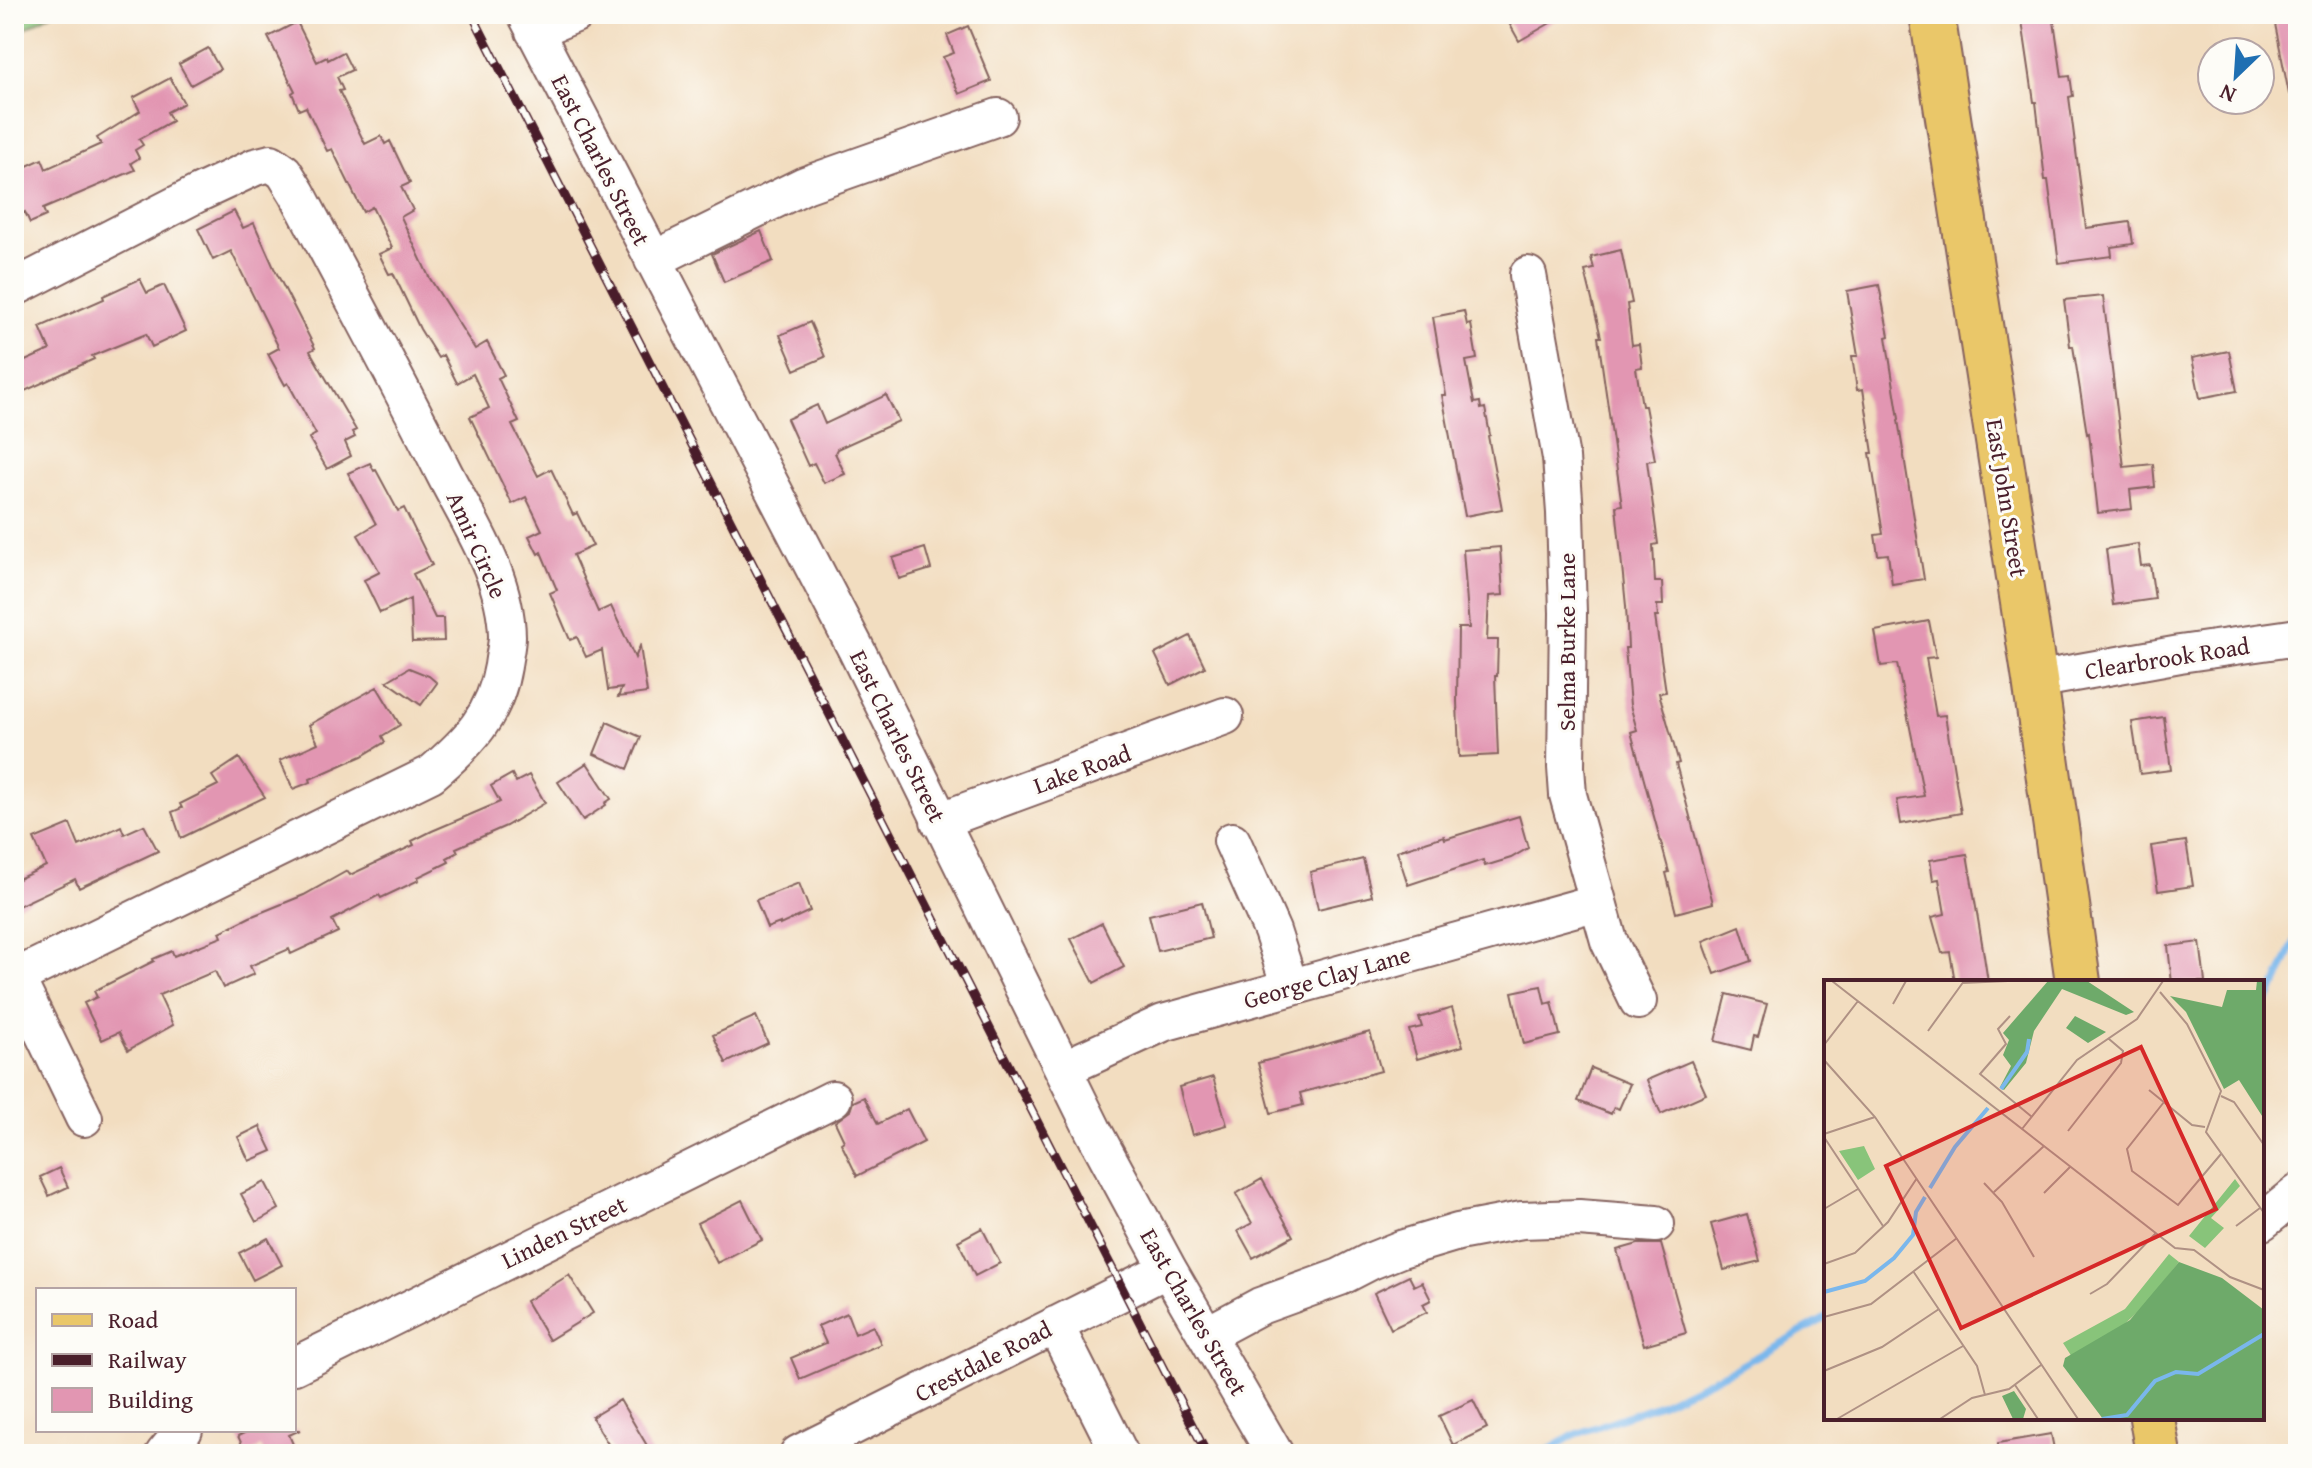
<svg xmlns="http://www.w3.org/2000/svg" width="2312" height="1468" viewBox="0 0 2312 1468" font-family="'Gentium Book Plus',serif">
<style>
.green{fill:#88c47a;stroke:#697252;stroke-width:2}
.lines{fill:none;stroke-linecap:round;stroke-linejoin:round}
.stream{stroke:#7ab7ec;stroke-width:7}
.building{fill:#e296b2}
.minor-casing{stroke:#85625f;stroke-width:40}
.major-casing{stroke:#85625f;stroke-width:48}
.minor{stroke:#fff;stroke-width:36}
.major{stroke:#eac769;stroke-width:44}
.rail-casing{stroke:#4a1f2b;stroke-width:9}
.rail{stroke:#fdfcf7;stroke-width:6;stroke-dasharray:18;stroke-linecap:butt}
.labels{text-anchor:middle;dominant-baseline:central;stroke-width:6;stroke-linejoin:round;paint-order:stroke}
.street-label{font-size:24px;fill:#4a1f2b;stroke:#fdfcf7}
.inset-river{fill:none;stroke:#7ab7ec;stroke-width:4}
.inset-road{fill:none;stroke:#af9184;stroke-width:2}
.view{fill:#d62828;fill-opacity:0.15;stroke:#d62828;stroke-width:4}
.inset-edge{fill:none;stroke:#4a1f2b;stroke-width:4}
</style>
<rect width="100%" height="100%" fill="#fdfcf7"/>
<filter id="ink" filterUnits="userSpaceOnUse"><feTurbulence type="fractalNoise" baseFrequency=".0125" numOctaves="2"/><feDisplacementMap in="SourceGraphic" scale="16" xChannelSelector="R" yChannelSelector="G"/><feConvolveMatrix kernelMatrix="1 2 1 2 8 2 1 2 1" color-interpolation-filters="sRGB"/></filter>
<filter id="wash" filterUnits="userSpaceOnUse"><feTurbulence type="fractalNoise" baseFrequency=".006" numOctaves="4" result="noise"/><feDisplacementMap in="SourceGraphic" scale="32" xChannelSelector="R" yChannelSelector="G"/><feGaussianBlur stdDeviation="1.8" result="paint"/><feColorMatrix in="noise" values="0 0 0 0 0 0 0 0 0 0 0 0 0 0 0 0 0 1.4 0 .05"/><feComposite in="paint" operator="in"/></filter>
<g filter="url(#wash)">
<rect width="100%" height="100%" fill="#f2ddc0"/>
<path class="green" d="M14 14H51L14 35Z"/>
<g class="lines">
<path class="stream" d="M2262 1007 2271 996 2298 934
M1542 1454 1574 1435 1660 1404 1734 1369 1826 1318"/>
</g>
<g id="blocks">
<path class="building" d="M1504 14H1566L1519 41Z
M2021 14H2053L2062 77 2070 76 2073 96 2069 97 2086 228 2130 222 2133 244 2111 247 2112 256 2059 263 2048 180H2045L2036 102H2034Z
M2273 14H2298V93L2289 94Z
M297 22 317 62 327 57 328 60 343 52 352 70 337 77 343 90 339 91 365 144 381 136 385 144 390 141 410 183 401 187 413 210 401 217 429 277 475 349 487 342 504 375 498 378 519 422 512 425 538 476 551 469 573 515 577 513 593 546 573 555 598 612 611 606 635 658 640 646 647 693 618 697 622 688 608 690 602 650 586 657 577 637 570 640 550 593 557 590 541 552 538 554 529 536 542 530 526 497 512 504 470 417 489 408 473 374 457 383 443 355 438 358 420 329 393 273 389 274 379 254 392 248 372 207 363 212 332 149 327 151 306 107 299 110 292 93 295 91 268 37Z
M968 26 991 81 959 94 943 57 954 53 947 35Z
M208 48 220 69 191 85 179 64Z
M170 78 184 103 167 112 172 121 139 139 143 145 135 150 139 158 131 163 135 170 43 209 46 216 30 223 25 212 14 218V172L42 159 46 169 101 144 97 138 140 111 133 98Z
M234 211 243 228 254 223 274 268 315 348 310 351 356 430 352 432 355 437 345 442 351 456 327 469 309 438 316 434 288 383 285 385 268 354 279 348 231 251 213 260 198 229Z
M761 231 773 261 724 282 712 254Z
M1621 250 1632 303 1627 304 1632 345 1639 344 1642 367 1636 368 1642 406H1645L1655 460 1647 461 1658 544 1653 545 1655 582H1662L1663 605H1657L1658 617H1655L1666 692 1659 693 1679 763 1676 764 1713 903 1676 913 1666 873 1669 872 1631 732 1637 730 1630 705 1625 648H1628L1626 606 1616 506 1622 505 1598 337H1601L1585 271 1594 269 1591 257Z
M140 279 147 293 164 285 186 331 152 347 146 334 92 356 94 359 14 396V366L50 350 40 327 104 299 103 296Z
M1879 285 1889 336 1886 337 1899 419 1898 420 1924 579 1892 584 1888 554 1878 555 1875 535 1883 534 1870 453H1873L1863 389 1857 390 1852 356H1858L1847 291Z
M2103 296 2124 467 2153 464 2155 487 2130 490 2132 509 2098 513 2089 433 2087 434 2073 346H2070L2064 300Z
M1464 311 1467 325 1471 324 1477 359 1466 361 1474 403 1480 402 1481 409 1485 408 1490 435 1488 436 1502 509 1465 516 1442 395H1446L1433 317Z
M810 322 825 357 795 370 780 335Z
M2229 351 2237 391 2200 398 2192 358Z
M886 395 899 421 837 449 835 453 845 474 824 483 814 463 808 466 787 419 817 405 825 424Z
M370 463 374 471 376 470 398 511 404 508 432 565 413 574 435 618H443L444 641 412 642 410 599 380 613 364 580 380 572 358 535 376 524 348 473Z
M2138 544 2141 566 2150 565 2155 599 2113 605 2106 549Z
M1500 547 1503 595 1489 596 1487 640H1498L1497 676H1495L1498 755 1459 757 1457 701 1458 628H1469L1463 550Z
M925 548 931 569 899 579 893 558Z
M1929 621 1936 657 1926 658 1936 716 1945 715 1961 813 1901 824 1897 800 1924 796 1897 664 1881 666 1875 631Z
M1190 636 1205 667 1170 685 1155 654Z
M409 668 429 676 437 683 421 705 387 681Z
M377 687 400 725 382 736 385 742 362 756 310 779 311 782 293 789 280 760 318 743 309 725Z
M2164 717 2171 770 2140 774 2132 722Z
M607 722 641 737 628 769 594 754Z
M239 758 265 797 181 838 172 812 182 808 180 804 218 785 212 776Z
M587 763 611 799 605 803 606 805 583 820 558 782Z
M512 774 516 782 529 775 545 803 506 826 456 848 458 852 447 858 449 862 418 877 419 880 381 898 379 895 332 920 338 932 291 954 289 949 250 966 254 974 223 988 215 971 159 995 173 1025 128 1050 119 1032 102 1040 84 1003 97 997 94 991 154 961 153 959 172 951 174 956 222 937 220 932 250 917 304 895 347 871 350 875 414 845 412 841 432 831 500 802 491 786Z
M1519 816 1528 848 1511 858 1485 866 1483 860 1408 885 1397 851 1444 836 1445 839Z
M70 824 79 846 121 826 124 834 144 825 158 851 79 888 75 879 14 908V881L46 866 34 839Z
M2186 841 2193 886 2158 891 2151 846Z
M1967 854 1982 943 1988 982H1955L1950 952 1942 953 1932 917 1945 914 1939 879 1933 880 1930 860Z
M1363 859 1372 896 1318 909 1310 872Z
M799 883 810 911 780 925V923L767 928 756 900Z
M1202 902 1211 938 1158 951 1149 915Z
M1102 923 1124 967 1094 983 1071 939Z
M1740 926 1751 961 1715 974 1703 941Z
M2200 942 2205 982H2172L2168 946Z
M1541 986 1545 1004 1552 1002 1560 1035 1524 1044 1512 992Z
M1727 994 1767 1004 1758 1037 1754 1036 1751 1050 1715 1041Z
M1452 1008 1463 1046 1417 1059 1409 1030 1422 1027 1419 1018Z
M756 1016 768 1043 726 1063 713 1035Z
M1370 1032 1381 1071 1300 1093 1303 1105 1271 1113 1258 1063Z
M1691 1061 1706 1094 1661 1114 1647 1080Z
M1591 1068 1630 1084 1619 1109 1614 1107 1611 1114 1578 1101Z
M1213 1077 1227 1125 1192 1135 1179 1087Z
M864 1097 878 1124 907 1109 924 1142 857 1176 841 1143 844 1141 835 1122 850 1111 853 1102Z
M260 1126 272 1151 249 1161 238 1137Z
M59 1168 68 1187 49 1196 40 1177Z
M1262 1179 1293 1236 1253 1258 1238 1231 1252 1223 1236 1194Z
M265 1182 279 1209 256 1222 241 1194Z
M742 1200 762 1240 717 1263 697 1223Z
M1747 1214 1760 1261 1724 1270 1711 1224Z
M982 1228 1000 1263 975 1276 958 1241Z
M268 1238 282 1265 253 1280 239 1253Z
M1638 1244H1661L1686 1333 1644 1345 1617 1250Z
M569 1275 593 1313 549 1340 526 1301Z
M1409 1276 1414 1286 1422 1282 1431 1300 1423 1304 1427 1312 1391 1329 1374 1293Z
M847 1313 855 1334 873 1326 881 1344 800 1379 791 1358 826 1343 818 1326Z
M620 1400 652 1454H614L592 1417Z
M1473 1400 1487 1428 1453 1445 1439 1416Z
M250 1430H300L289 1435 295 1449 282 1454H264L261 1447 246 1454 238 1436Z
M2051 1434 2055 1454H1998V1443Z"/>
</g>
</g>
<g filter="url(#ink)">
<use href="#blocks" fill-opacity="0" stroke="#85625f" stroke-width="2"/>
<g class="lines">
<g class="minor-casing">
<path id="minor" d="M526 14 856 649 1094 1132 1168 1269 1275 1454
M534 31 575 14
M653 260 805 185 998 117
M1528 275 1561 458 1565 513 1568 613 1566 767 1568 795 1609 941 1638 1001
M14 288 197 194 255 167 271 163 284 172 297 193C346 286 397 379 444 473 470 524 506 577 507 636 507 646 504 656 503 666 495 715 469 742 431 774L16 977
M2035 680 2180 654 2298 637
M939 821 1225 716
M1232 841 1272 931 1290 987
M14 973 84 1118
M1063 1069 1163 1023 1598 902
M2262 1222 2298 1193
M1055 1325 1120 1454
M1206 1335 1260 1306 1340 1277 1371 1261 1401 1249 1458 1232 1522 1220 1579 1218 1656 1224
M294 1366 833 1099
M164 1454 184 1430
M798 1454 1168 1269"/>
</g>
<g class="major-casing">
<path id="major" d="M1932 14 2035 680 2078 982
M2152 1418 2158 1454"/>
</g>
<use href="#minor" class="minor"/>
<use href="#major" class="major"/>
<g class="rail-casing">
<path id="rail" d="M472 14 1207 1454"/>
</g>
<use href="#rail" class="rail"/>
</g>
</g>
<g class="labels">
<g class="street-label">
<text transform="translate(601 160) rotate(63)">East Charles Street</text>
<text transform="translate(2007 498) rotate(81)">East John Street</text>
<text transform="translate(477 545) rotate(66)">Amir Circle</text>
<text transform="translate(1566 642) rotate(-90)">Selma Burke Lane</text>
<text transform="translate(2167 658) rotate(-9)">Clearbrook Road</text>
<text transform="translate(898 736) rotate(64)">East Charles Street</text>
<text transform="translate(1082 769) rotate(-20)">Lake Road</text>
<text transform="translate(1327 977) rotate(-16)">George Clay Lane</text>
<text transform="translate(564 1232) rotate(-26)">Linden Street</text>
<text transform="translate(1194 1312) rotate(60)">East Charles Street</text>
<text transform="translate(983 1361) rotate(-27)">Crestdale Road</text>
</g>
</g>
<g transform="translate(1824 980)">
<rect width="440" height="440" fill="#f2ddc0"/>
<path d="M40 166 51 189 34 200 15 171ZM411 199 416 206 387 238 400 248 381 268 365 256ZM345 274 355 282 319 327 295 349 248 377 239 363 301 329Z" fill="#88c47a"/>
<path d="M224 1H263L310 32 302 35 238 9 210 51 202 83 180 110 176 107 187 86 179 75 185 60 179 53ZM433 1H440V139L415 100 400 109 362 32 346 16 398 27 403 10H432ZM251 36 282 52 264 63 242 48ZM355 282 398 298 440 330V439H279L239 386 241 378 306 340ZM190 411 202 429 199 439H189L178 416Z" fill="#6eaa6a"/>
<path class="inset-river" d="M177 109 203 72 205 59M106 208 131 167 164 128M0 312 41 301 70 278 89 255 92 232 101 217M278 439 303 435 331 401 352 392 374 394 440 354"/>
<path class="inset-road" d="M8 1 351 268 370 270 406 297 440 310M138 3 184 1M336 12 363 44 397 111 382 152 440 233M69 24 82 1M186 36 174 49 182 64 156 94 208 137M104 51 140 1M0 65 34 21M0 80 51 137 254 439M325 110 368 145 381 147M397 116 410 122 440 165M340 122 303 169 308 191 354 225 397 174M198 149 253 80 313 39 339 1M244 151 297 83 299 71 285 59M0 154 51 137M0 157 59 246M160 203 178 222 210 277M170 212 220 166M220 213 246 187M0 229 34 209M412 246 436 228M0 284 31 273 64 242 93 198M89 291 153 386 161 415M266 314 283 304 332 253M0 337 47 324 133 258M0 391 58 367 115 329M191 405 214 439M13 439 139 366M116 439 148 418 185 409 217 385"/>
<path class="view" d="M317 67 392 229 137 348 62 186Z"/>
<rect width="440" height="440" class="inset-edge"/>
</g>
<rect width="2312" height="1468" fill="none" stroke="#fdfcf7" stroke-width="48"/>
<rect x="36" y="1288" width="260" height="144" fill="#fdfcf7" stroke="#b5a4a5" stroke-width="2"/>
<rect x="52" y="1314" width="40" height="12" fill="#eac769" stroke="#b5a4a5" stroke-width="2"/>
<text x="108" y="1328" font-size="24" fill="#4a1f2b">Road</text>
<rect x="52" y="1354" width="40" height="12" fill="#4a1f2b" stroke="#b5a4a5" stroke-width="2"/>
<text x="108" y="1368" font-size="24" fill="#4a1f2b">Railway</text>
<rect x="52" y="1388" width="40" height="24" fill="#e296b2" stroke="#b5a4a5" stroke-width="2"/>
<text x="108" y="1408" font-size="24" fill="#4a1f2b">Building</text>
<g transform="translate(2236 76) rotate(205)"><circle r="38" fill="#fdfcf7" stroke="#b5a4a5" stroke-width="2"/>
<path d="M0-6L14 30L0 20L-14 30Z" fill="#1f6fb2"/>
<text y="-12" font-size="22" font-weight="bold" text-anchor="middle" fill="#4a1f2b">N</text>
</g>
</svg>
